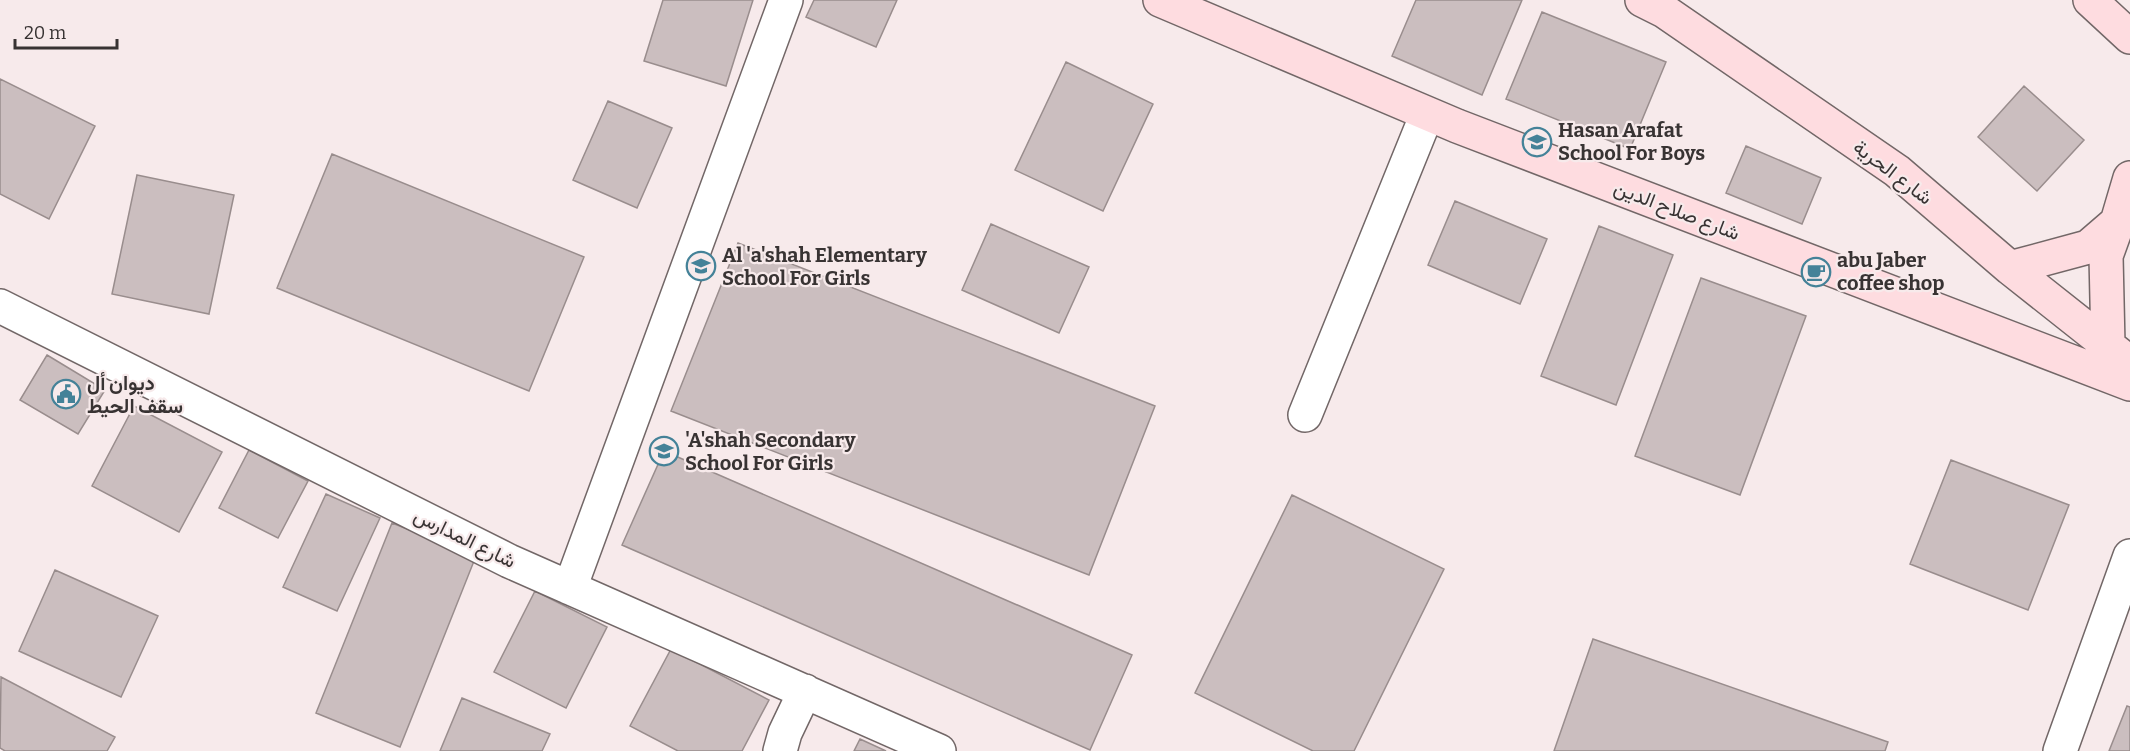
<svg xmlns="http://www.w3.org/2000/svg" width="2130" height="751" viewBox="0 0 2130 751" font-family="Bitter,Vazirmatn,serif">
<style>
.building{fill:#cbbebf;stroke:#998d8d;stroke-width:1.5}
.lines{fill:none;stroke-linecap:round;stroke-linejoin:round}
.street-casing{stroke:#726767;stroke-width:36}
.secondary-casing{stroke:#726767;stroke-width:36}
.street{stroke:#fff;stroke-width:33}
.secondary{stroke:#fedce0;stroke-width:33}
.labels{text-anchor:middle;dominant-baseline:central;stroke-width:4.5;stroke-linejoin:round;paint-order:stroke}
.poi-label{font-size:20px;font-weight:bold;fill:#383333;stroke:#f7eaeb;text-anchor:start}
.street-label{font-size:20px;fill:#383333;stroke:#f7eaeb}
</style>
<rect width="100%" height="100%" fill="#f7eaeb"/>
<path class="building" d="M663 0H753L726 86 644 61Z
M814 0H897L876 47 806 17Z
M1416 0H1522L1482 95 1392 56Z
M1542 12 1666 62 1630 149 1506 99Z
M1066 62 1153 104 1103 211 1015 170Z
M0 79 95 126 49 219 0 194Z
M2024 86 2084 140 2037 191 1978 137Z
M608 101 672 128 637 208 573 180Z
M1746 146 1821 178 1802 224 1726 193Z
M332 154 584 257 529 391 277 288Z
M137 175 234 195 209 314 112 294Z
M1455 201 1547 239 1520 304 1428 265Z
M991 224 1089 267 1059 333 962 290Z
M1599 226 1673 255 1616 405 1541 376Z
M738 243 1155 406 1089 575 671 411Z
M1701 278 1806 316 1740 495 1635 456Z
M47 355 105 390 78 434 20 400Z
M134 406 222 452 179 532 92 486Z
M249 450 308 481 278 538 219 508Z
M664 451 1132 655 1090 750 622 545Z
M1951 460 2069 505 2028 610 1910 564Z
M326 494 380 518 337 611 283 587Z
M1292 495 1444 569 1354 751H1313L1195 693Z
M392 523 476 556 400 747 316 713Z
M55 570 158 616 121 697 19 651Z
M535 591 607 627 566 708 494 672Z
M1593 639 1888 742 1885 751H1554Z
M671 649 769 700 742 751H678L630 726Z
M1 677 115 737 107 751H5L0 748Z
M462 698 550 734 542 751H440Z
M2127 706 2130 707V751H2109Z
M860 739 886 751H854Z"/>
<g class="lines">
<g class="street-casing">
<path id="street" d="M0 306 509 561 939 751
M1305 415 1427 114
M570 588 786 0
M780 751 785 733 805 691
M2060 751 2130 556"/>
</g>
<g class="secondary-casing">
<path id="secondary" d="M1160 0 1457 126 2130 384
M1642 0 1664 11 1897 171 2010 268 2130 363
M2090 0 2130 37
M2010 268 2088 247 2117 222 2130 178
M2108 345 2106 256 2119 220"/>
</g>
<use href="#street" class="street"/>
<use href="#secondary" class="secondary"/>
</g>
<defs>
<g id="school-ring" transform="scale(1.5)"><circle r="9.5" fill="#f7eaeb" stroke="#448298" stroke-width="1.5"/><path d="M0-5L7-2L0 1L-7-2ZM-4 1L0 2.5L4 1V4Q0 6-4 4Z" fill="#448298"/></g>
<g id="cafe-ring" transform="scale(1.5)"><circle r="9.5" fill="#f7eaeb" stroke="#448298" stroke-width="1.5"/><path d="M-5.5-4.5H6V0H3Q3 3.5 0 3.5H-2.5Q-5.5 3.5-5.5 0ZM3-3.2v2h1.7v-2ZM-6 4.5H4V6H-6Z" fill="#448298"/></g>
<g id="civic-ring" transform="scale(1.5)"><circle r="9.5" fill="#f7eaeb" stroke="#448298" stroke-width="1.5"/><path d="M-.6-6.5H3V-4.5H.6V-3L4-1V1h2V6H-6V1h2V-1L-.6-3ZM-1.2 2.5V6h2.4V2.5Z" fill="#448298"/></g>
</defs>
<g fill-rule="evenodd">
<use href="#school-ring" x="1537" y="142"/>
<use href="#school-ring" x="701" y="266"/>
<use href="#cafe-ring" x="1816" y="272"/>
<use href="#civic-ring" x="66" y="394"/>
<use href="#school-ring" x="664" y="451"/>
</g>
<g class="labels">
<g class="poi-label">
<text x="1558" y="130">Hasan Arafat<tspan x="1558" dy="23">School For Boys</tspan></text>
<text x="722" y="255">Al 'a'shah Elementary<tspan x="722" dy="23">School For Girls</tspan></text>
<text x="1837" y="260">abu Jaber<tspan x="1837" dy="23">coffee shop</tspan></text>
<text x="87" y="383">ديوان أل<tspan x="87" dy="23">سقف الحيط</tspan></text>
<text x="685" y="440">'A'shah Secondary<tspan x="685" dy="23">School For Girls</tspan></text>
</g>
<g class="street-label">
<text transform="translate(1893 172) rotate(37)">شارع الحرية</text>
<text transform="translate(1677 210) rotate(21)">شارع صلاح الدين</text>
<text transform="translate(465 538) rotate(26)">شارع المدارس</text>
</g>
</g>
<path d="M15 39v9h102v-9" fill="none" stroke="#383333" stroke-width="3"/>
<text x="24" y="39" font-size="18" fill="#383333" stroke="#f7eaeb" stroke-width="4.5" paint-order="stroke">20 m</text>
</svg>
